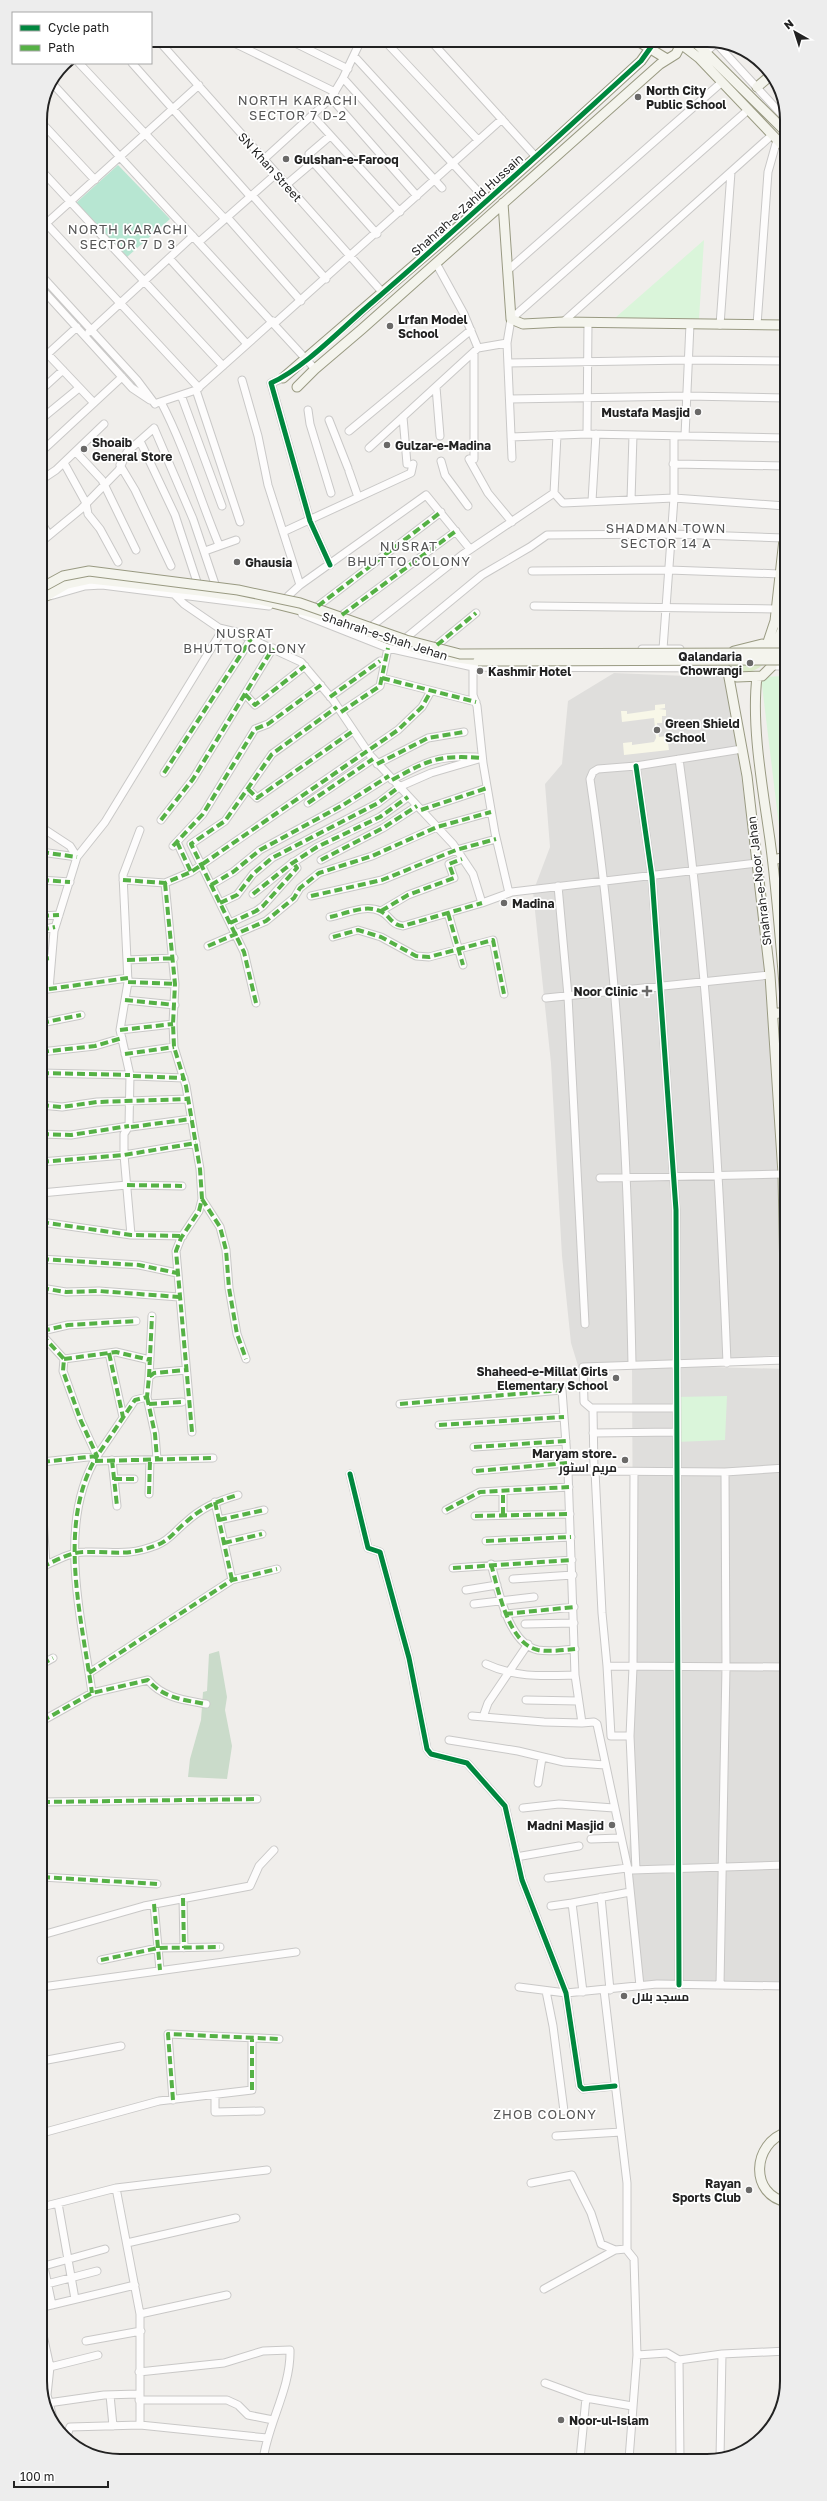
<svg xmlns="http://www.w3.org/2000/svg" width="827" height="2501" viewBox="0 0 827 2501" font-family="'Golos Text',Cairo,sans-serif">
<style>
.residential{fill:#dfdedc}
.education{fill:#f8f7e8}
.grass{fill:#ddeccb}
.cemetery{fill:#cadbca}
.park{fill:#daf5da}
.pitch{fill:#b7e6d2}
.lines{fill:none;stroke-linecap:round;stroke-linejoin:round}
.street-casing{stroke:#c9c8c7;stroke-width:9}
.secondary-casing{stroke:#999a82;stroke-width:11}
.street{stroke:#fdfcfc;stroke-width:7}
.secondary{stroke:#f4f4ed;stroke-width:9}
.secondary-bridge-casing{stroke:#999a82;stroke-width:11;stroke-linecap:butt}
.secondary-bridge{stroke:#f4f4ed;stroke-width:9}
.quiet{stroke:#55b145;stroke-width:4;stroke-dasharray:8 4;stroke-linecap:butt}
.cycleway-casing{stroke:#fff;stroke-width:8}
.cycleway{stroke:#00873e;stroke-width:5}
.poi-dot{fill:#6a6968;stroke:#fff;stroke-width:1.5}
.labels{text-anchor:middle;dominant-baseline:central;stroke-width:3.5;stroke-linejoin:round;paint-order:stroke}
.poi-label{font-size:12px;font-weight:bold;fill:#222;stroke:#fff;text-anchor:start}
.street-label{font-size:12px;fill:#222;stroke:#fff}
.neighbourhood-label{font-size:13px;letter-spacing:1px;fill:#555;stroke:#fff}
.rim{fill:none;stroke:#222;stroke-width:2}
</style>
<rect width="100%" height="100%" fill="#f0eeeb"/>
<path class="residential" d="M614 673 711 677 727 673 769 977 777 1113 782 1351 781 1355 638 1365 786 1369 787 1989 640 1987 628 1870 634 1771 632 1366 579 1369 571 1343 562 1256 551 1063 533 892 550 847 545 784 562 764 568 701Z"/>
<path class="education" d="M665 704V708L659 709 666 710V716H662V723H657L659 737 667 736 669 750 624 755 623 743 632 742V745L654 742 656 738 654 718 622 722 621 711H627V714L655 710V705Z"/>
<path class="grass" d="M765 662C758 671 748 673 737 672L734 668V664Z"/>
<path class="cemetery" d="M219 1651 227 1697 225 1710 232 1746 227 1779 188 1777 190 1759 201 1720 203 1692 207 1691 209 1654Z"/>
<path class="park" d="M704 240 699 319 615 318Z
M785 676V850L782 851 761 677Z
M727 1396 725 1440 676 1442V1397Z"/>
<path class="pitch" d="M118 165 170 219 127 257 76 203Z"/>
<g class="lines">
<g class="street-casing">
<path id="street" d="M158 40 383 293
M228 40 335 92
M289 40 348 69
M384 40 478 140
M430 40 536 157
M705 53 716 43 784 117
M354 56 487 201
M79 63 225 219
M132 63 250 196
M343 78 442 188
M51 82 315 369
M331 98 417 196
M312 115 400 212
M40 121 95 180
M263 160 331 98 343 78 361 40
M313 162 377 234
M40 169 223 366
M286 185 313 162 309 154 330 136
M252 195 326 279
M40 217 199 388
M227 217 301 301
M40 229 199 85
M199 242 276 174
M169 258 247 344
M436 263 464 314 478 348 507 343
M508 270 722 82
M40 274 137 380 155 404
M40 287 132 388 150 400
M563 322 772 135
M275 323 502 119
M720 325 731 172
M757 325 768 172 777 140
M89 332 193 236
M40 346 94 403
M474 352V459
M40 361 77 327
M508 363 689 360 785 361
M283 378 271 383 310 521 330 565
M242 380 258 436 268 485 300 585
M436 387 440 436
M196 390 240 522
M40 391 63 370
M181 395 222 506
M510 399 687 396 785 398
M161 402C185 448 199 497 219 545
M157 403 196 390 273 321
M308 410 310 424 331 493
M403 417 407 464
M40 420 79 388
M329 420 348 468
M349 431 471 330
M587 434 588 323
M685 436 690 324
M511 437 587 434 785 438
M140 441 175 515 197 582
M369 448 478 348
M41 452 122 377
M76 452 102 480 136 550
M512 458 507 343 511 319 748 110
M469 459 488 493 512 522
M441 461 445 475 468 506
M64 463 86 503 88 514 100 529 118 562
M673 464 785 466
M120 465 135 490 171 566
M349 471 358 497
M41 480 56 470 104 424
M554 493 557 435
M631 500 633 435
M592 501 596 434
M41 522 49 535
M283 532 411 473 413 464
M41 542 81 509 119 470 127 452 154 428 193 519 215 584
M205 551 236 540
M532 571 669 570 780 574
M175 595 184 604 219 628 236 632 301 662 333 700 370 755 453 844 473 874 482 903
M50 596 85 586 102 585 269 606
M288 596 300 585 426 495 470 549
M318 606 441 512
M534 606 776 609
M302 614 388 648 473 667 724 668
M342 615 456 531
M373 625 462 555 554 493 563 503 674 498 785 506
M407 637 482 575 530 547 547 535 672 534 784 538
M437 645 476 613
M642 649H680
M663 649 674 498V436
M772 666H785
M473 667V695L477 706 483 763 495 833 509 893
M382 678 476 702
M245 694 255 705 305 666
M330 697 380 661
M341 712 380 686 388 648
M679 759C707 960 719 1161 727 1363
M377 764 428 738 464 732
M636 766 652 877 676 1210 679 1985
M164 773 251 639
M392 780C425 762 438 755 476 757
M248 789 257 798 353 731
M308 803 373 759
M421 810 487 788
M161 820 193 779 273 648
M41 827 70 846 77 857
M177 842 191 872
M173 846 203 814 255 729 268 724 321 685
M41 852 77 857
M321 860 383 828 417 806
M41 880 70 882
M123 880 165 883 191 872 398 730 422 707 431 691
M165 883 175 984 173 1024 174 1047 186 1086 200 1169 202 1199 199 1211 181 1238 176 1251 192 1432
M211 885 233 872 260 850 343 805 389 776
M558 886 568 996 585 1324
M253 894 291 864 317 847 380 817 408 797
M311 896 382 880 456 850 496 839
M220 903 237 895 253 874 272 858 378 803 399 787 431 773 482 758
M381 911 408 895 454 878 449 864 462 859
M448 913 463 965
M41 916 59 915
M330 917C345 914 365 904 380 911 390 915 391 925 403 926L482 903 512 892 757 863
M230 923 256 911 263 906 297 868 293 862
M41 930 55 927
M333 937 358 930 381 937 416 956 429 957 493 940 504 994
M208 946 266 921 294 898 300 888 319 873 372 856 437 827 491 812
M41 959 51 958
M127 960 174 958
M128 982 175 984
M49 989 54 931 77 857 105 822 223 629
M41 990 128 978
M546 998 770 975
M125 1000 175 1005
M256 1003 244 952 191 844 225 821 272 754 337 707
M41 1023 81 1015
M120 1030 173 1024
M41 1052 95 1046 122 1038
M125 1054 174 1047
M41 1073 130 1075
M133 1076 184 1078
M41 1105 62 1107 97 1102 188 1099
M131 1127 191 1119
M41 1134 71 1135 129 1126
M41 1162 124 1155 196 1143
M600 1178 783 1174
M41 1193 127 1185 182 1186
M202 1199 220 1227 226 1250 229 1288 237 1334 246 1359
M41 1222 131 1235 183 1236
M131 1235 124 1155V1134L129 1126 130 1075 120 1030 128 982 123 875 140 830
M41 1259 139 1265 177 1273
M41 1288 66 1292 99 1291 179 1297
M42 1331 68 1325 136 1321
M42 1335 64 1359 63 1371 81 1421 97 1456C56 1524 82 1619 92 1693
M109 1353 123 1417
M64 1359 116 1352 150 1360
M632 1364C628 1168 619 973 590 779L593 772 598 769 636 766 742 749
M149 1377 152 1316
M42 1390 43 1462
M147 1397 155 1434 157 1459
M149 1404 182 1402
M400 1404 562 1390 568 1471
M676 1408H591L584 1402 583 1367 786 1360
M593 1409 594 1471
M439 1425 564 1417
M593 1433 677 1432
M474 1447 566 1441
M112 1460 117 1506
M95 1461 213 1458
M42 1462 97 1456 135 1400 147 1397 149 1377 154 1373 186 1370
M786 1468 725 1472 595 1471 602 1613 607 1666 786 1667
M476 1471 567 1463
M595 1471H568L575 1675 582 1723 594 1722 597 1724 628 1869 640 1986
M634 1472 633 1667 630 1736 636 1870
M350 1474 368 1548 380 1552 409 1658 427 1749 431 1754 467 1763 505 1806 522 1880 566 1993 580 2086 583 2089 615 2086
M114 1479H134
M149 1494 150 1460
M42 1502 46 1565
M215 1502 232 1580
M446 1510 480 1492 569 1487
M503 1515V1491
M475 1516 570 1514
M219 1520 264 1510
M486 1541 571 1537
M224 1543 262 1534
M491 1564C498 1588 508 1644 538 1650 550 1652 564 1650 575 1649
M42 1567C55 1561 70 1552 85 1552 114 1551 126 1557 157 1545 170 1540 175 1531 185 1523 201 1508 217 1501 238 1495
M453 1568 572 1560
M513 1579 573 1575
M466 1590 497 1585
M474 1604 534 1597
M505 1614 574 1607
M525 1624 574 1623
M42 1664 53 1658
M486 1664C516 1678 543 1676 575 1675
M607 1666 611 1736H630
M89 1673 232 1580 277 1569
M526 1700 578 1701
M472 1716 544 1722 582 1723
M483 1717 488 1703 528 1644
M42 1721 92 1693 148 1680C163 1698 184 1700 206 1704
M449 1740 518 1751 564 1762 605 1765
M538 1783 542 1758
M42 1802 257 1799
M523 1808 559 1804 614 1808
M591 1839 620 1838
M516 1857 579 1846
M632 1870 786 1865
M42 1877 157 1884
M548 1878 627 1868
M601 1897 610 1990
M183 1898 184 1948
M154 1904 160 1970
M551 1906 572 1903
M42 1935 144 1906 250 1886 259 1866 274 1850
M101 1960 158 1948 220 1947
M720 1985 726 1667 725 1472
M42 1987 296 1952
M519 1987 566 1993 657 1984 787 1986
M604 1990 627 2183V2250
M546 1991 553 2026 564 2111
M583 1992 572 1903 630 1892
M42 2061 121 2046
M215 2095V2112L261 2111
M173 2100 168 2034 279 2039
M42 2133 159 2101 252 2090V2039
M556 2136 621 2132
M531 2183 572 2175 591 2213 601 2244 615 2250
M116 2188 140 2314V2425
M58 2203 75 2299
M42 2207 116 2188 267 2170
M127 2243 236 2218
M43 2262 52 2305
M44 2266 105 2249
M47 2284 97 2271
M544 2289 615 2250 626 2249 634 2259 637 2355
M43 2307 135 2285
M140 2314 227 2295
M43 2335 50 2367 47 2395 53 2418
M86 2341 141 2331
M679 2360 680 2459
M50 2367 98 2355
M139 2372 224 2363 263 2351 290 2350C291 2388 268 2423 263 2460
M545 2383 586 2398 632 2406
M110 2395 113 2426
M139 2400H227L238 2405 248 2415 273 2420
M48 2403 104 2395 138 2394
M66 2438 70 2427 140 2425 267 2438
M720 2458 722 2354
M580 2459 586 2398
M629 2459 637 2355 667 2353 679 2360 722 2354 787 2351"/>
</g>
<g class="secondary-casing">
<path id="secondary" d="M636 40 667 59
M693 40 784 130
M677 41 699 58 784 147
M757 87 770 76
M503 203 511 319 523 324 563 322 785 325
M283 378 442 241 536 157 641 61 656 40
M297 387 315 369 362 329 660 64 676 54 683 40
M41 599 67 584 90 579 200 591 260 600 316 614 432 654 478 661
M762 644 776 652 772 666 762 676 737 677 724 668V661L734 651Z
M767 645 775 621 785 530
M774 649 782 630 785 604
M728 672 747 776 770 975 783 1174 786 1331
M757 677C751 726 763 790 770 840 777 892 781 945 785 998
M773 860 785 857
M773 1014 785 1012
M787 2132C752 2143 749 2195 787 2202"/>
</g>
<use href="#street" class="street"/>
<use href="#secondary" class="secondary"/>
<g class="secondary-bridge-casing">
<path id="secondary-bridge" d="M41 588 63 576 89 571 238 590 300 603 406 640 460 654 780 653
M478 661 781 660"/>
</g>
<use href="#secondary-bridge" class="secondary-bridge"/>
<path class="quiet" d="M318 606 441 512
M342 615 456 531
M437 645 476 613
M382 678 476 702
M245 694 255 705 305 666
M330 697 380 661
M341 712 380 686 388 648
M377 764 428 738 464 732
M164 773 251 639
M392 780C430 759 439 755 482 758
M248 789 257 798 353 731
M308 803 373 759
M421 810 487 788
M161 820 193 779 273 648
M177 842 191 872
M173 846 203 814 255 729 268 724 321 685
M41 852 77 857
M321 860 383 828 417 806
M41 880 70 882
M123 880 165 883 191 872 398 730 422 707 431 691
M165 883 175 984 173 1024 174 1047 186 1086 200 1169 202 1199 199 1211 181 1238 176 1251 192 1432
M211 885 233 872 260 850 343 805 389 776
M253 894 291 864 317 847 380 817 408 797
M311 896 382 880 456 850 496 839
M220 903 237 895 253 874 272 858 378 803 399 787
M381 911 408 895 454 878 449 864 462 859
M448 913 463 965
M41 916 59 915
M330 917C345 914 365 904 380 911 390 915 391 925 403 926L482 903
M230 923 256 911 263 906 297 868 293 862
M41 930 55 927
M333 937 358 930 381 937 416 956 429 957 493 940 504 994
M208 946 266 921 294 898 300 888 319 873 372 856 437 827 491 812
M41 959 51 958
M127 960 174 958
M128 982 175 984
M49 989 128 978
M125 1000 175 1005
M256 1003 244 952 191 844 225 821 272 754 337 707
M41 1023 81 1015
M120 1030 173 1024
M41 1052 95 1046 122 1038
M125 1054 174 1047
M41 1073 130 1075
M133 1076 184 1078
M41 1105 62 1107 97 1102 188 1099
M131 1127 191 1119
M41 1134 71 1135 129 1126
M41 1162 124 1155 196 1143
M127 1185 182 1186
M202 1199 220 1227 226 1250 229 1288 237 1334 246 1359
M41 1222 131 1235 183 1236
M41 1259 139 1265 177 1273
M41 1288 66 1292 99 1291 179 1297
M42 1331 68 1325 136 1321
M42 1335 64 1359 63 1371 81 1421 97 1456C56 1524 82 1619 92 1693
M109 1353 123 1417
M64 1359 116 1352 150 1360
M149 1377 152 1316
M42 1390 43 1462
M147 1397 155 1434 157 1459
M149 1404 182 1402
M400 1404 562 1390
M439 1425 564 1417
M474 1447 566 1441
M112 1460 117 1506
M95 1461 213 1458
M42 1462 97 1456 135 1400 147 1397 149 1377 154 1373 186 1370
M476 1471 567 1463
M114 1479H134
M149 1494 150 1460
M42 1502 46 1565
M215 1502 232 1580
M446 1510 480 1492 569 1487
M503 1515V1491
M475 1516 570 1514
M219 1520 264 1510
M486 1541 571 1537
M224 1543 262 1534
M491 1564C498 1588 508 1644 538 1650 550 1652 564 1650 575 1649
M42 1567C55 1561 70 1552 85 1552 114 1551 126 1557 157 1545 170 1540 175 1531 185 1523 201 1508 217 1501 238 1495
M453 1568 572 1560
M505 1614 574 1607
M42 1664 53 1658
M89 1673 232 1580 277 1569
M42 1721 92 1693 148 1680C163 1698 184 1700 206 1704
M42 1802 257 1799
M42 1877 157 1884
M183 1898 184 1948
M154 1904 160 1970
M101 1960 158 1948 220 1947
M252 2090V2039
M173 2100 168 2034 279 2039"/>
<g class="cycleway-casing">
<path id="cycleway" d="M330 565 310 521 271 383C305 368 345 325 375 300 465 222 553 141 641 61L656 40
M636 766 652 877 676 1210 679 1985
M350 1474 368 1548 380 1552 409 1658 427 1749 431 1754 467 1763 505 1806 522 1880 566 1993 580 2086 583 2089 615 2086"/>
</g>
<use href="#cycleway" class="cycleway"/>
</g>
<g class="poi-dot">
<circle cx="638" cy="97" r="4"/>
<circle cx="286" cy="159" r="4"/>
<circle cx="390" cy="326" r="4"/>
<circle cx="698" cy="412" r="4"/>
<circle cx="387" cy="445" r="4"/>
<circle cx="84" cy="449" r="4"/>
<circle cx="237" cy="562" r="4"/>
<circle cx="750" cy="663" r="4"/>
<circle cx="480" cy="671" r="4"/>
<circle cx="657" cy="730" r="4"/>
<circle cx="504" cy="903" r="4"/>
<path d="M645 985h4v4h4v4h-4v4h-4v-4h-4v-4h4z"/>
<circle cx="616" cy="1378" r="4"/>
<circle cx="625" cy="1460" r="4"/>
<circle cx="612" cy="1825" r="4"/>
<circle cx="624" cy="1996" r="4"/>
<circle cx="749" cy="2190" r="4"/>
<circle cx="561" cy="2420" r="4"/>
</g>
<g class="labels">
<g class="poi-label">
<text x="646" y="90">North City<tspan x="646" dy="14">Public School</tspan></text>
<text x="294" y="159">Gulshan-e-Farooq</text>
<text x="398" y="319">Lrfan Model<tspan x="398" dy="14">School</tspan></text>
<text x="690" y="412" text-anchor="end">Mustafa Masjid</text>
<text x="92" y="442">Shoaib<tspan x="92" dy="14">General Store</tspan></text>
<text x="395" y="445">Gulzar-e-Madina</text>
<text x="245" y="562">Ghausia</text>
<text x="742" y="656" text-anchor="end">Qalandaria<tspan x="742" dy="14">Chowrangi</tspan></text>
<text x="488" y="671">Kashmir Hotel</text>
<text x="665" y="723">Green Shield<tspan x="665" dy="14">School</tspan></text>
<text x="512" y="903">Madina</text>
<text x="638" y="991" text-anchor="end">Noor Clinic</text>
<text x="608" y="1371" text-anchor="end">Shaheed-e-Millat Girls<tspan x="608" dy="14">Elementary School</tspan></text>
<text x="617" y="1453" text-anchor="end">Maryam store۔<tspan x="617" dy="14">مریم اسٹور</tspan></text>
<text x="604" y="1825" text-anchor="end">Madni Masjid</text>
<text x="632" y="1996">مسجد بلال</text>
<text x="741" y="2183" text-anchor="end">Rayan<tspan x="741" dy="14">Sports Club</tspan></text>
<text x="569" y="2420">Noor-ul-Islam</text>
</g>
<g class="street-label">
<text transform="translate(270 167) rotate(48)">SN Khan Street</text>
<text transform="translate(467 205) rotate(-42)">Shahrah-e-Zahid Hussain</text>
<text transform="translate(385 636) rotate(18)">Shahrah-e-Shah Jehan</text>
<text transform="translate(759 881) rotate(-97)">Shahrah-e-Noor Jahan</text>
</g>
<g class="neighbourhood-label">
<text x="298" y="100">NORTH KARACHI<tspan x="298" dy="15">SECTOR 7 D-2</tspan></text>
<text x="128" y="229">NORTH KARACHI<tspan x="128" dy="15">SECTOR 7 D 3</tspan></text>
<text x="666" y="528">SHADMAN TOWN<tspan x="666" dy="15">SECTOR 14 A</tspan></text>
<text x="409" y="546">NUSRAT<tspan x="409" dy="15">BHUTTO COLONY</tspan></text>
<text x="245" y="633">NUSRAT<tspan x="245" dy="15">BHUTTO COLONY</tspan></text>
<text x="545" y="2114">ZHOB COLONY</text>
</g>
</g>
<path d="M0 0H827V2501H0ZM120 47H707A73 73 0 0 1 780 120V2381A73 73 0 0 1 707 2454H120A73 73 0 0 1 47 2381V120A73 73 0 0 1 120 47Z" fill="#ededed" fill-rule="evenodd"/>
<path class="rim" d="M120 47H707A73 73 0 0 1 780 120V2381A73 73 0 0 1 707 2454H120A73 73 0 0 1 47 2381V120A73 73 0 0 1 120 47Z"/>
<rect x="12" y="12" width="140" height="52" fill="#ffffff" stroke="#a7a7a7"/>
<rect x="20" y="25" width="20" height="6" fill="#00873e" stroke="#a7a7a7"/>
<text x="48" y="32" font-size="12" fill="#222222">Cycle path</text>
<rect x="20" y="45" width="20" height="6" fill="#55b145" stroke="#a7a7a7"/>
<text x="48" y="52" font-size="12" fill="#222222">Path</text>
<g transform="translate(795 32) rotate(321)" stroke="#ffffff" stroke-width="3" paint-order="stroke">
<path d="M0-3L7 15L0 10L-7 15Z" fill="#222222"/>
<text y="-6" font-size="11" font-weight="bold" text-anchor="middle" fill="#222222">N</text>
</g>
<path d="M14 2481v6h94v-6" fill="none" stroke="#222222" stroke-width="2"/>
<text x="20" y="2481" font-size="12" fill="#222222" stroke="#ffffff" stroke-width="3" paint-order="stroke">100 m</text>
</svg>
